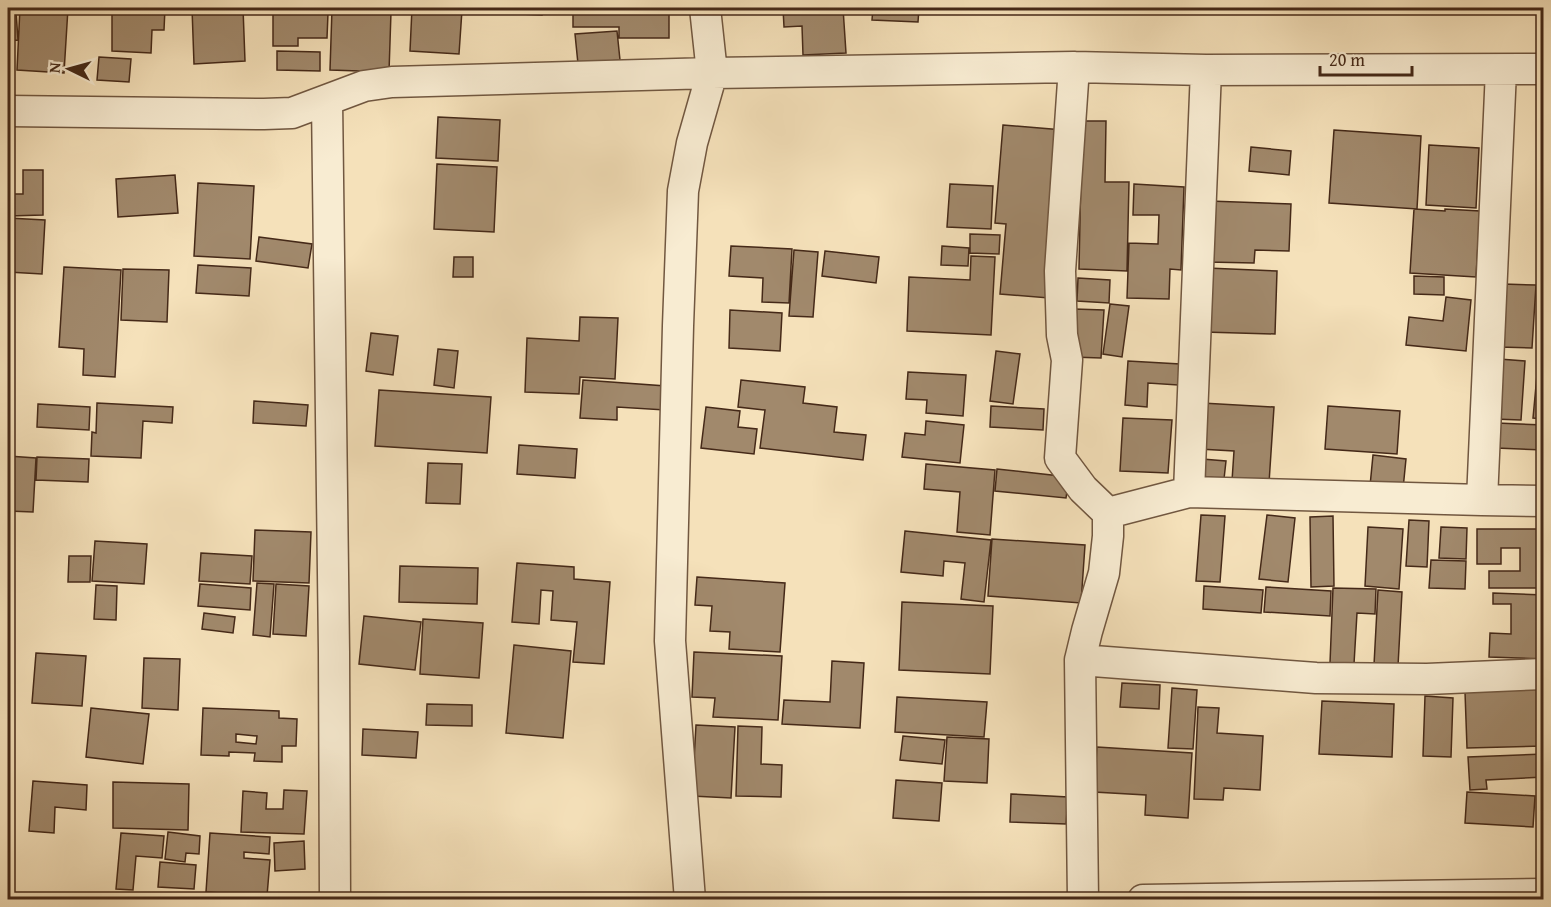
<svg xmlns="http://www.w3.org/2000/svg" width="1551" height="907" viewBox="0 0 1551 907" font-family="'Gentium Book Plus',serif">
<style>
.building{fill:#a1896c;stroke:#452918;stroke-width:1.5;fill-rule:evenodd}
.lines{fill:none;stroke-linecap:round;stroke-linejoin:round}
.minor-casing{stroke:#715740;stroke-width:33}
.minor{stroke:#f8ecd2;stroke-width:30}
</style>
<rect width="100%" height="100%" fill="#f5e1ba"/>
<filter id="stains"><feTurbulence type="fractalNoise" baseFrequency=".00333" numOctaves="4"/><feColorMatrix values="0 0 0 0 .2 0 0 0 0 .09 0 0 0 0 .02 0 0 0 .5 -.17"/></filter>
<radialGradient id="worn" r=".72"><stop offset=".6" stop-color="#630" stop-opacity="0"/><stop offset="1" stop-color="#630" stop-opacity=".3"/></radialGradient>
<path class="building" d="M20 8H68L64 73 17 70Z
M112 8H165L164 30H152L151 53 112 51Z
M192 8H243L245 61 194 64Z
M412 8 462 10 459 54 410 51Z
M468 8H542V15L468 12Z
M573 8H669V38H619V27H573Z
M783 8H843L846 53 803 55 802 26 784 27Z
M873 8H919L918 22 872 20Z
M332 9 391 12 389 72 330 70Z
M16 12 18 40 8 41V13Z
M273 13H328L327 38H298V46H273Z
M617 31 620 60 578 64 575 34Z
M277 51 320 52V71L277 70Z
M99 57 131 59 129 82 97 80Z
M438 117 500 120 498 161 436 158Z
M1082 121H1106L1105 182H1129L1127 271 1079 269Z
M1003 125 1063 130 1049 298 1000 294 1006 224 995 223Z
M1334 130 1421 136 1417 209 1329 203Z
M1429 145 1479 148 1476 208 1426 205Z
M1251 147 1291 151 1289 175 1249 171Z
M437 164 497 167 494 232 434 229Z
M23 170H43V215L8 216V194H23Z
M175 175 178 213 118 217 116 179Z
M198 183 254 186 250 259 194 256Z
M950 184 993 186 991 229 947 227Z
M1134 184 1184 187 1181 270 1170 269 1169 299 1127 298 1129 243 1158 244 1159 215H1133Z
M1209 201 1291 204 1289 251 1255 250 1254 263 1207 262Z
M1414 209 1445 211V209L1480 211 1476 277 1410 273Z
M8 218 45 220 42 274 8 272Z
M970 234 1000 235 999 254 970 253Z
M259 237 312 244 308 268 256 261Z
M731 246 792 249 789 303 762 302 763 278 729 276Z
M942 246 969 248 968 266 941 265Z
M794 250 818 252 813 317 789 316Z
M825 251 879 257 876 283 822 276Z
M971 256 995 257 991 335 907 331 909 277 970 280Z
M454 257H473V277H453Z
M198 265 251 268 249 296 196 293Z
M64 267 121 270 115 377 83 375 84 349 59 347Z
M1207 268 1277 271 1275 334 1204 332Z
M123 269 169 270 167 322 121 320Z
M1414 276 1444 277V295L1414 294Z
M1078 278 1110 280 1109 303 1077 301Z
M1503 284 1536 285 1532 348 1499 347Z
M1446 297 1471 300 1466 351 1406 345 1409 317 1443 321Z
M1110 304 1129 306 1122 357 1103 354Z
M1074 309 1104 310 1101 358 1072 357Z
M730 310 782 313 780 351 729 348Z
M580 317 618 318 615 379 580 377 579 394 525 392 527 338 579 341Z
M371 333 398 336 393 375 366 371Z
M438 349 458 351 454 388 434 385Z
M996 351 1020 354 1013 404 990 401Z
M1499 359 1525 361 1521 420 1494 419Z
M1128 361 1180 364 1178 385 1148 383 1147 407 1125 405Z
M1538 364 1544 365V419L1533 418Z
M908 372 966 375 963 416 926 413 927 400 906 399Z
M583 380 666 386 665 410 617 407V420L580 418Z
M741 380 805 387 803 403 837 407 834 432 866 435 863 460 760 448 765 410 738 407Z
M379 390 491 397 487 453 375 446Z
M254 401 308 405 306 426 253 423Z
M97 403 173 407 172 423 143 421 141 458 91 456 92 432 96 433Z
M1202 403 1274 407 1269 483 1232 481 1234 451 1199 449Z
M38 404 90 407 89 430 37 427Z
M991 406 1044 409 1043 430 990 427Z
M1328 406 1400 411 1397 454 1325 449Z
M706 407 740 411 738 427 757 429 754 454 701 448Z
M1123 418 1172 420 1168 473 1120 471Z
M926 421 964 425 960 463 902 457 905 433 925 435Z
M1497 423 1544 425V450L1496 448Z
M519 445 577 449 575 478 517 474Z
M1373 455 1406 459 1403 489 1370 486Z
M8 456 36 458 33 512 8 511Z
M37 457 89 459 88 482 36 480Z
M1202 459 1226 461 1224 479 1201 476Z
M428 463 462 464 460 504 426 503Z
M926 464 995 470 990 535 957 532 960 492 924 489Z
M997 469 1069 477 1066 498 995 491Z
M1201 515 1225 516 1220 582 1196 581Z
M1267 515 1295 518 1288 582 1259 579Z
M1333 516 1334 586 1311 587 1310 517Z
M1409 520 1429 521 1427 567 1406 566Z
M1368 527 1403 529 1399 589 1365 586Z
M1441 527 1467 528 1466 559 1439 558Z
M1477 529H1538V588H1489V571H1520V548H1501V564H1477Z
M255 530 311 532 309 583 253 581Z
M905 531 991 540 984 602 961 599 965 563 944 561 943 576 901 572Z
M8 533H11L8 582Z
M1542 538H1544V586H1541Z
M992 539 1085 545 1081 603 988 596Z
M95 541 147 544 144 584 92 581Z
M201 553 252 556 250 584 199 581Z
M69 556H91L90 582H68Z
M1431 560 1466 561 1465 589 1429 588Z
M517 563 574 567V579L610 582 604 664 573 662 577 622 551 620 553 591 541 590 539 624 512 622Z
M400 566 478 568 477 604 399 602Z
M697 577 785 583 780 652 729 649 730 632 710 631 712 606 695 605Z
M257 583 274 584 270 637 253 635Z
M200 584 251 588 250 610 198 606Z
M276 584 309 586 306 636 273 634Z
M96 585 117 586 116 620 94 619Z
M1204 586 1263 590 1261 613 1203 609Z
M1266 587 1331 591 1330 616 1264 612Z
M1333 588 1376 589 1375 614 1357 613 1354 664 1330 663Z
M1378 590 1402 592 1398 666 1374 665Z
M8 592 10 629H8Z
M1493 593 1544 595V659L1489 657 1490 633 1511 634V604H1493Z
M902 602 993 606 990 674 899 670Z
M204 613 235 617 233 633 202 629Z
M364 616 421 622 415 670 359 664Z
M423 619 483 623 479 678 420 674Z
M514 645 571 651 563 738 506 733Z
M694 652 782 656 778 720 713 717 715 698 692 697Z
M36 653 86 656 82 706 32 703Z
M8 657H14L12 692 8 691Z
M144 658 180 659 178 710 142 708Z
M832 661 864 663 860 728 782 724 784 700 830 702Z
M1122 683 1160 685 1159 709 1120 707Z
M1172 688 1197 690 1193 749 1168 748Z
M1540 689 1542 746 1467 748 1465 692Z
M1425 696 1453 698 1451 757 1423 756Z
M897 697 987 702 984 737 895 732Z
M1322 701 1394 704 1392 757 1319 754Z
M427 704 472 705V726L426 725Z
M1198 707 1219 708 1217 733 1263 736 1260 790 1224 788 1223 800 1194 799Z
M91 708 149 714 143 764 86 757Z
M203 708 279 711V718L297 719 296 746H282V762L254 761 255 753 229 752V756L201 755ZM236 734 257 736 256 744 236 742Z
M696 725 735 727 731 798 692 796Z
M738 726 762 727 761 764 782 765 781 797 736 796Z
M363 729 418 732 416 758 362 755Z
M903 736 945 740 942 764 900 760Z
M947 737 989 739 987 783 944 781Z
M1097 747 1192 753 1188 818 1145 815 1146 795 1094 792Z
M1544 754V777L1486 780 1487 789 1470 790 1468 757Z
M896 780 942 783 939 821 893 818Z
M33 781 87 785 86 810 55 807 54 833 29 831Z
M113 782 189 784 188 830 113 828Z
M284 790 307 791 304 834 241 832 243 791 267 793 266 809H283Z
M1467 792 1535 796 1533 827 1465 823Z
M1538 792H1544V821H1537Z
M1011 794 1068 797 1066 824 1010 822Z
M168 832 200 836 199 854 186 853 185 862 165 859Z
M121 833 164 836 162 858 136 856 133 890 116 889Z
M210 833 270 837 269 854 244 852V858L270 860 267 896 206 892Z
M304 841 305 869 275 871 274 843Z
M160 862 196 865 194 889 158 887Z"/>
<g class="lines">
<g class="minor-casing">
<path id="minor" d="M1074 67 1060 271 1062 335 1067 360 1060 458 1083 489 1108 513V536L1104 573 1087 631 1080 660 1083 900
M327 100 334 652 335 900
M8 111 264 114 292 113 364 86 392 82 712 73 1074 67 1206 70 1544 69
M1189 492 1206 70
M1482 500 1501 70
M1108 513 1189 492 1482 500 1544 501
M1080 660 1316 678 1427 679 1544 674
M690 900 670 641 678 326 683 191 692 143 712 73 705 8
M1143 900 1544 894"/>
</g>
<use href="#minor" class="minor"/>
</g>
<rect width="1551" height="907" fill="none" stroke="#f5e1ba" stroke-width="30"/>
<rect x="9" y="9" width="1533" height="889" fill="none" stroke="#452918" stroke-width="3"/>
<rect x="15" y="15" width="1521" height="877" fill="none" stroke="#452918" stroke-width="1.5"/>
<g transform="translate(69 69) rotate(275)" stroke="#f8ecd2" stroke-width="4.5" paint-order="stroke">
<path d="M0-4.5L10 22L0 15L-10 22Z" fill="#452918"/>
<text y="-9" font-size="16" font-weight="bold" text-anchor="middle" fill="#452918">N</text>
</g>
<path d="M1320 66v9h92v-9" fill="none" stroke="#452918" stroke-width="3"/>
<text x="1329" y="66" font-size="18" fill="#452918" stroke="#f8ecd2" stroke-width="4.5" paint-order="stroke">20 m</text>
<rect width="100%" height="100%" filter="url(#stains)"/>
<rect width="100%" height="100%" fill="url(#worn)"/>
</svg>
